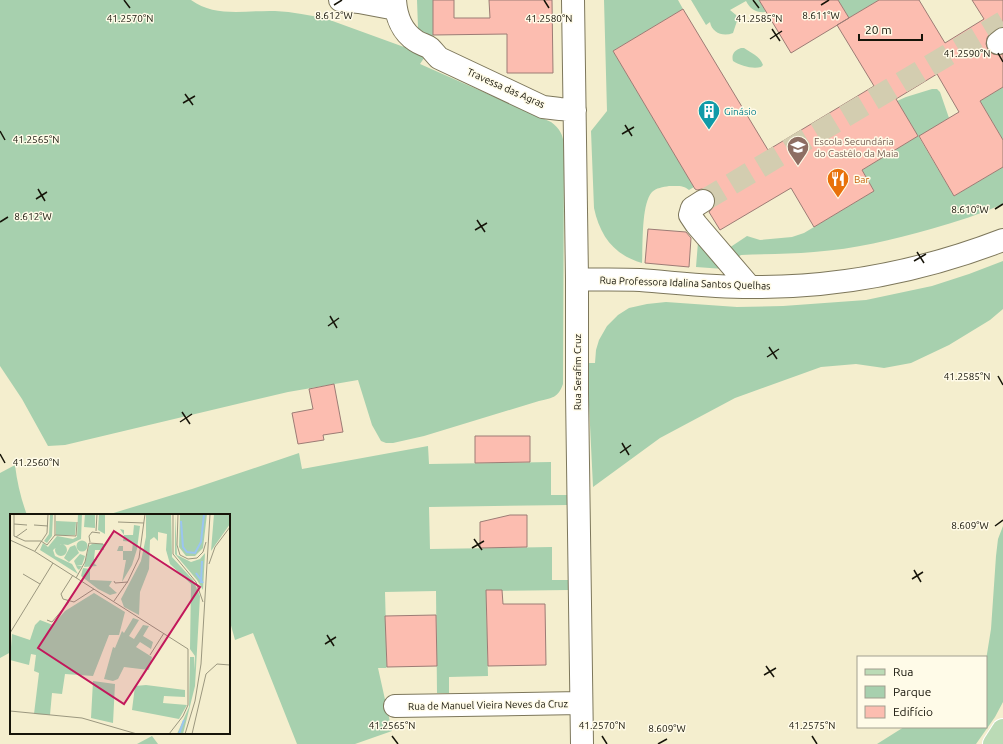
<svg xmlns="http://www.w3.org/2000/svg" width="1003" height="744" viewBox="0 0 1003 744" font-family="Ubuntu,sans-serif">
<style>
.green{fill:#a7d0ae}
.building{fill:#fcbdb0;stroke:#9c7c75}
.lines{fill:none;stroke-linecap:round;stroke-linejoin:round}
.minor-tunnel{stroke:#d3cdb0;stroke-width:22;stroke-dasharray:22 11;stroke-linecap:butt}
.minor-casing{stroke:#7d775b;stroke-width:24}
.major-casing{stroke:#fff;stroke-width:24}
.minor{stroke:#fff;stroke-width:22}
.major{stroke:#bbdbb6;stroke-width:22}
.ticks{fill:none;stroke:#161409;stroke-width:1.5}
.labels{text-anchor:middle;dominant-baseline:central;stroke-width:3;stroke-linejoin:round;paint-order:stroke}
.street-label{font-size:10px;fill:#161409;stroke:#fffbe8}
.culture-label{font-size:10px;fill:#0d838f;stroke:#fffbe8;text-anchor:start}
.education-label{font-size:10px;fill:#785e54;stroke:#fffbe8;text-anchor:start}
.food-label{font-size:10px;fill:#c56008;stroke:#fffbe8;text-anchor:start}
.inset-river{fill:none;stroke:#9bc5f0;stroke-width:2}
.inset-road{fill:none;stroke:#9b977f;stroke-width:1}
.view{fill:#c2185b;fill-opacity:0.15;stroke:#c2185b;stroke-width:2}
.inset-edge{fill:none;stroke:#161409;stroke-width:2}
.ticks-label{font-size:10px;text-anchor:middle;fill:#161409;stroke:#fffbe8;stroke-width:3;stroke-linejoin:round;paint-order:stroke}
</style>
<rect width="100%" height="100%" fill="#f4eece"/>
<path class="green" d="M0 0H191C215 18 247 10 275 11 293 12 310 15 327 19L426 55 420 64 551 122C560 129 563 134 564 146L563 384C558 398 552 398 539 401L424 436 393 443H386L381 441 372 425 358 380 288 392 65 445 48 446 22 399 0 366Z
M417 0H433V39L419 31 418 28Z
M604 0H678L683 9 613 51 694 187 689 190C684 185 677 186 669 186 663 187 656 188 652 192 641 204 643 246 642 263 614 255 600 236 594 208L591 131 607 111Z
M691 0H759L766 12C756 13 750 9 746 1L730 10 736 15 738 18 733 33C723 37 712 33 710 22L706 25Z
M838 0H879L849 18Z
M741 48H744C751 53 760 56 763 65L761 67C752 69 741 66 733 61 731 54 735 50 741 48Z
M1003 87V140L980 101Z
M932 89H937L940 92 949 118 919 137 954 196 1003 167V204C980 214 956 222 931 229 892 240 855 249 814 252 790 254 765 254 741 255L734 260 726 250 747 236 760 240 792 237 804 233 874 191 862 170 918 136 897 101 906 97Z
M698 242 724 269 696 267Z
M1003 261V309L990 320 949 345 911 363 884 368 856 364 821 367 735 398 660 438 593 487 587 363H595L596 350 599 340 607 326 618 315 629 308 647 304 666 302 737 307 783 306 866 300 932 286 969 274Z
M428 446 429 464 551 462V495H567V505L429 507 430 549 552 547V580H569V590L486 591 488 676 449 677V693H437L436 591 385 592 387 667 386 668H378L392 731 355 744H297L253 633 235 640 229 618V515H107L192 489 299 453 302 469Z
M15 465C17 482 21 499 27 515H11V652L0 658V473Z
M1003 526V702L995 717 976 744H877L904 727H986V660L991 629 996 556 998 539Z
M152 736 158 744H137Z"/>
<path class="building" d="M433 0H454V18H490L489 0H552L553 73H507V34L433 35Z
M759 0H838L849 18 791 53Z
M879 0H919L945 43 984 19 972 0H1003V27L996 29 990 33 987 38 986 44 988 50 993 54 999 55 1003 54V87L980 101 1003 140V167L954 196 919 136 959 112 937 74 896 99 918 136 862 170 874 191 814 227 791 188 720 230 709 212 714 206 715 200 714 195 708 190 702 189 697 190 695 189 613 51 683 9 768 150 874 86 837 25Z
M648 229 686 232 691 238 689 267 645 263Z
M334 384 343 432 323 435 324 440 298 444 292 413 313 409 309 389Z
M475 436H530V462L475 463Z
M510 515H527V547L480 548V522Z
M486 590H502L503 604H545L546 665 488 666Z
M436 615 437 666 387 667 385 616Z"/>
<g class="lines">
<path class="minor-tunnel" d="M703 201 1003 22"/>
<g class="minor-casing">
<path id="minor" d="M340 0 359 2 396 9
M395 0C396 16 402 32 416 41 420 44 426 45 430 48 433 51 436 55 439 58L543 107 560 109 575 110
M573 0 577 279V393L582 744
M998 43 1003 39
M703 201 692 208 690 215 696 224 750 287
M577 279C598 280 619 279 640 280 680 283 719 288 758 287 841 287 925 270 1003 240
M395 706 581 703"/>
</g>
<g class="major-casing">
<path id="major" d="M994 744 1003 730"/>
</g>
<use href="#minor" class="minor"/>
<use href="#major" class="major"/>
</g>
<path class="ticks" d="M124 0 130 8M544 0 549 8M753 0 759 8M334 5 342 0M821 5 829 0M772 29 780 41M770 39 782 31M998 53 1003 62M185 94 193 105M183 103 195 96M625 125 632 136M0 131 5 140M622 134 634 127M38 189 45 201M36 199 47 192M995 209 1003 204M477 220 485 232M0 222 8 217M475 230 487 223M917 252 924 263M914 261 926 254M330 316 337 328M328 326 339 318M769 347 777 359M767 357 779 349M998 376 1003 385M182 412 190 424M180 422 192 414M622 443 629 455M620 453 631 445M0 454 5 463M995 526 1003 520M474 539 482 550M472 548 484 541M914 570 921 582M912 579 923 572M327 635 334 646M325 644 336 637M766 666 774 677M764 675 776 668M392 736 398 744M602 736 607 744M812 736 817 744M658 744 667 739"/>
<defs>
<g id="building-pin" transform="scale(1.15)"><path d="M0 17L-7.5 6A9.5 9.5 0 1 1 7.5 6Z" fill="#0f9aa8" stroke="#fffbe8"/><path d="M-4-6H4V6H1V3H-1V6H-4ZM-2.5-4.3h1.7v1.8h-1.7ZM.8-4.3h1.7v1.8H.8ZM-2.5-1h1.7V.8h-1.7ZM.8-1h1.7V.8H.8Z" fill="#fff"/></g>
<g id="school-pin" transform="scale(1.15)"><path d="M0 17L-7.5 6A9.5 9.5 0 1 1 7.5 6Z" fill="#8d6e63" stroke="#fffbe8"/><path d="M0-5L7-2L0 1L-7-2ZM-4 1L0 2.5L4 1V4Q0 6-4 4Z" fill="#fff"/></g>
<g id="restaurant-pin" transform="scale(1.15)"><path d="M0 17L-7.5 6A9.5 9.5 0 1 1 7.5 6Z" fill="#e8710a" stroke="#fffbe8"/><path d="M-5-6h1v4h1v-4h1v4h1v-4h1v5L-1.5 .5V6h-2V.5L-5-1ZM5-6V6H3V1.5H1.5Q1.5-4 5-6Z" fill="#fff"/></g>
</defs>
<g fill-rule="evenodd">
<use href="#building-pin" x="709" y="111"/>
<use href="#school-pin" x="798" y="147"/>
<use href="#restaurant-pin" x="838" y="179"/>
</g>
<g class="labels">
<g class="street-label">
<text transform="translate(506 88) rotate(24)">Travessa das Agras</text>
<text transform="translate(685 283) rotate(2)">Rua Professora Idalina Santos Quelhas</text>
<text transform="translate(577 372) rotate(-90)">Rua Serafim Cruz</text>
<text transform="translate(488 705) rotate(-1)">Rua de Manuel Vieira Neves da Cruz</text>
</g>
<g class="culture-label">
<text x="724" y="111">Ginásio</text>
</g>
<g class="education-label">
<text x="814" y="141">Escola Secundária<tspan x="814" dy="12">do Castêlo da Maia</tspan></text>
</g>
<g class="food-label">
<text x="854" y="179">Bar</text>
</g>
</g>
<g transform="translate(10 514)">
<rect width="220" height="220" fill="#f4eece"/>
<path d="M68 0H72L71 25 58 31 50 30 43 36 45 42 62 50 68 60 30 36 33 29 38 33 47 22 63 25 67 23ZM75 0H85V14L74 13ZM89 0 95 1V20L88 16ZM136 0H161L162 43 183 66 190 82 185 172 173 220H167L179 193 180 143H184V156L185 142 180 135 181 70 160 50 156 36 157 20 148 18V27L144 23 140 26 139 55 130 78 129 101 114 93 111 85 131 47 136 23ZM165 0 167 41 181 48 190 45 195 39 193 76 187 66 165 40ZM170 0H197L193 34 185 42H176L169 33ZM204 0H220V10L201 37ZM40 1H43L42 22 37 29 34 27 39 20ZM46 7 66 8 65 21H46ZM124 11 130 12 127 35 122 51 112 68 116 46H113V37H107L109 32H113V37H122L123 28 113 27 114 21 110 15 114 16V21H123ZM66.5 32a5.5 5.5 0 1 1 11 0a5.5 5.5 0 1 1-11 0ZM45 36a6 6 0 1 1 12 0a6 6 0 1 1-12 0ZM82 30H94V36H85L84 45H87L84 49 87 52 74 53 79 32ZM65 31 69 39 59 48 54 44 60 33ZM70 40 75 42 72 51H66L72 52 69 56 67 54 64 47ZM73 54 80 55V66L102 67 99 72 107 79 100 81 88 75 71 62ZM84 79 115 98 109 121H99L83 162 55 160 52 180 42 179 40 201 24 200 29 159 24 157 26 141 21 140 19 151 0 146 2 120 20 126 25 111 30 106 43 111 55 97ZM123 104 129 106 119 122 124 125 133 111 139 112 133 122 143 128 141 135 130 128 126 133 142 143 139 156 114 153 108 165 103 167 94 165 103 133 105 134 112 117 114 119ZM83 167 105 170 103 209 81 204ZM136 171 175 176V183L154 182 153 189 177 191 169 205 122 196 125 172Z" fill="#a7d0ae"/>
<path class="inset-river" d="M171 7 173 33 177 38 185 39 191 28 194 0M186 59 193 69M191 69 192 47M169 220 174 206"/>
<path class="inset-road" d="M4 0V22L15 27H31L37 31 45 21V0M163 0V40L186 68 193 88M168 0 167 31 170 41 178 45 187 44 193 38 196 28M108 8 134 9M4 10 17 11M24 11 38 12M86 17 87 0M45 21 66 22 67 8M6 23 17 15M0 26 24 37 178 135V191L173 202 159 220M80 28 79 22 82 18 90 19M25 37 37 19 38 0M199 50 205 33 220 13M13 60 30 70M63 61 51 80 53 85 64 88 84 75M66 64 75 48 79 29 93 30M104 67 105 69 118 68M104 87 118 67 129 44 135 0M37 106 42 108 59 88M0 119 43 49M140 141 154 119M0 197 72 204 127 220M175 220 185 187 191 150 200 0M182 220 196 160 207 150 220 151"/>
<path class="view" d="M104 17 190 73 114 190 28 134Z"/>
<rect width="220" height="220" class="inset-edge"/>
</g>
<g class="ticks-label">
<text x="334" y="19">8.612°W</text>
<text x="821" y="19">8.611°W</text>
<text x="549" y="22">41.2580°N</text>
<text x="130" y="22">41.2570°N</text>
<text x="759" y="22">41.2585°N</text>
<text x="967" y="57">41.2590°N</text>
<text x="36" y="143">41.2565°N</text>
<text x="970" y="213">8.610°W</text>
<text x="33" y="220">8.612°W</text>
<text x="967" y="380">41.2585°N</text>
<text x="36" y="466">41.2560°N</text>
<text x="970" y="529">8.609°W</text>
<text x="392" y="729">41.2565°N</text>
<text x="602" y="729">41.2570°N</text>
<text x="812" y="729">41.2575°N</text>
<text x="667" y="732">8.609°W</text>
</g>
<rect x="857" y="656" width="130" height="72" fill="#fffbe8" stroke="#a29f8f"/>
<rect x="865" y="669" width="20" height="6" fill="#bbdbb6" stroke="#a29f8f"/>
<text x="893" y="676" font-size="12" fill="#161409">Rua</text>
<rect x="865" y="686" width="20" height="12" fill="#a7d0ae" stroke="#a29f8f"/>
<text x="893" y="696" font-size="12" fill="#161409">Parque</text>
<rect x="865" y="706" width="20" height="12" fill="#fcbdb0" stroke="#a29f8f"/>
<text x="893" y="716" font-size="12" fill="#161409">Edifício</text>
<path d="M859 34v6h63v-6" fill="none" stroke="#161409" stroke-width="2"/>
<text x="865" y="34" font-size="12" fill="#161409" stroke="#fffbe8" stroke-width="3" paint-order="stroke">20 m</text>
</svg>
